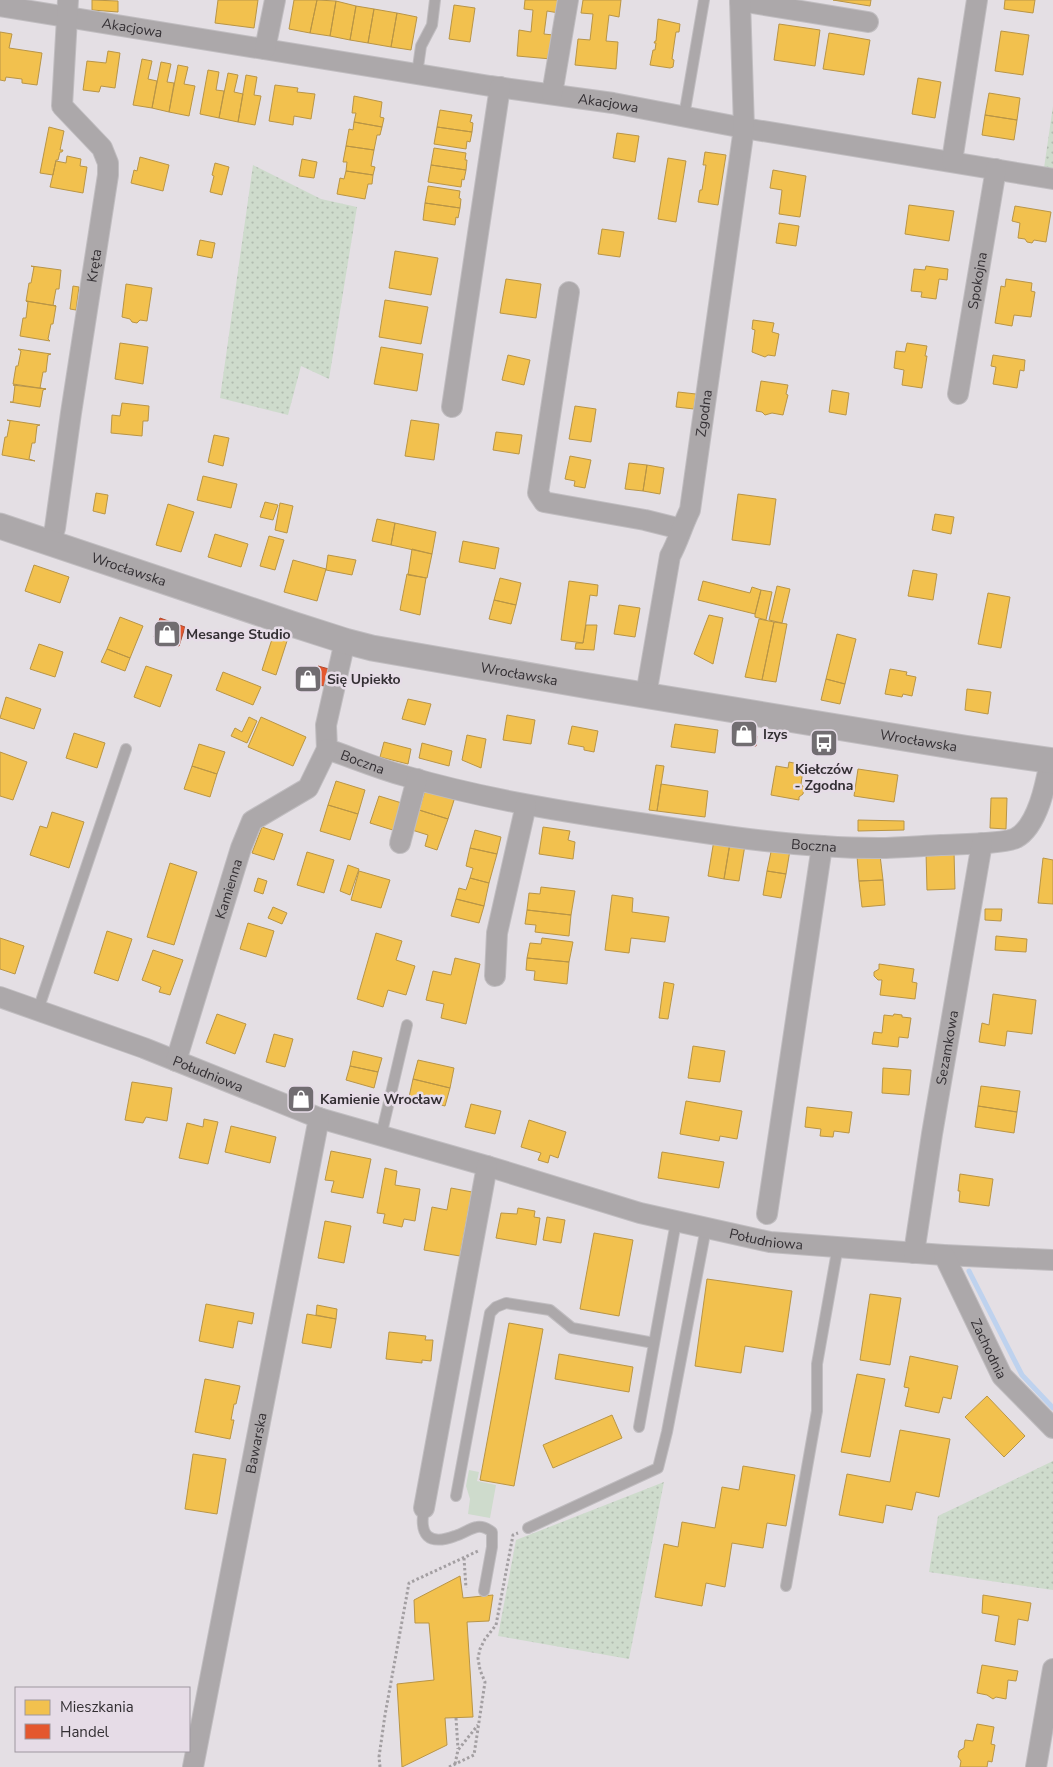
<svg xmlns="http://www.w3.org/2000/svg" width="1053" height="1767" viewBox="0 0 1053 1767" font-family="'Nunito Sans',sans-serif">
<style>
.grass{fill:url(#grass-dots)}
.park{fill:#cedbcc}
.homes{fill:#f2c14e;stroke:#b99546}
.shops{fill:#e4572e;stroke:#af4b30}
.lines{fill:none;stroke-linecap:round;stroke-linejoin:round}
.stream{stroke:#bed2ee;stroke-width:5}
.service-casing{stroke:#c0bdc0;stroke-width:12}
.minor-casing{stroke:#c0bdc0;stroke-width:22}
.tertiary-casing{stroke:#c0bdc0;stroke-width:27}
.path{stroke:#a39fa2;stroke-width:3;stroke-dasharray:2.5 2.5;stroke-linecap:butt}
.service{stroke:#aca8aa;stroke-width:10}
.minor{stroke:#aca8aa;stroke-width:20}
.tertiary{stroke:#aca8aa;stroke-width:25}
.labels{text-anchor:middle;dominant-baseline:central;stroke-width:5;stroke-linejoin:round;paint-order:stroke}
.street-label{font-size:14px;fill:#332f33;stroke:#e6dce7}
.poi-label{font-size:14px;font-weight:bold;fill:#332f33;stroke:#e6dce7;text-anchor:start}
</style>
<defs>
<pattern id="grass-dots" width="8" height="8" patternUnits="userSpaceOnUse" patternTransform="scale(1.25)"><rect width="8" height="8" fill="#cedbcc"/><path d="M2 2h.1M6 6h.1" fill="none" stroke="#b1bcb0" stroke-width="1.8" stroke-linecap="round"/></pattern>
</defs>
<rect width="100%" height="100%" fill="#e4dfe4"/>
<path class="grass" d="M1053 106V169L1044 168Z
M253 165 321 199 357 207 329 379 301 366 288 415 220 398Z
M1053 1461V1590L929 1572 938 1516Z
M664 1482 629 1659 498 1636 516 1540Z"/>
<path class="park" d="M469 1470 479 1472 477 1481 496 1485 490 1518 468 1514 470 1499 466 1486Z"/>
<path class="homes" d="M92 0 118 1V12L92 10Z
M218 0H258L254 28 215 23Z
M294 0H317L310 33 289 29Z
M317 0 336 1 330 36 310 33Z
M525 0H560L559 13 547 11 544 34 553 35 551 59 517 56 519 30 531 32 533 10 524 9Z
M583 0H621L619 17 609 15 606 41 618 42 616 69 575 65 578 39 590 40 593 14 581 13Z
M833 0H871L870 6Z
M1005 0H1035L1033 13 1004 9Z
M336 1 356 6 350 40 330 36Z
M454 5 475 8 470 42 449 39Z
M356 6 374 9 368 43 350 40Z
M374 9 397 13 391 47 368 43Z
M397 13 417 17 411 50 391 47Z
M658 19 680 24 679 32H676L675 38 672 59 674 60 673 67 670 68 650 65 653 50H655L656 43H654L655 41H656Z
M779 24 820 30 815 66 774 60Z
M1001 31 1029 35 1023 75 995 71Z
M0 32 12 34 9 48 42 53 37 85 22 83V79L6 77 5 81 0 80Z
M829 33 870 40 864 75 823 69Z
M108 51 120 53 115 88 101 86 99 92 83 90 87 61 106 63Z
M142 59 152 61 148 79 157 81 152 108 133 105Z
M161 62 171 64 167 82 174 83 169 112 152 108Z
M178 65 188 67 184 84 195 86 189 116 169 112Z
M208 70 219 72 216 90 224 91 219 118 200 114Z
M228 73 238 75 234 92 243 94 238 122 219 118Z
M246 75 257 77 254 95 261 96 255 125 238 122Z
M918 78 941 82 935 118 912 114Z
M275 85 298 88 297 92 315 94 311 119 294 116 293 125 269 121Z
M989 93 1020 98 1017 120 985 115Z
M354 96 382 102 380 117 384 118 382 127 354 122 356 113H352Z
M440 110 472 115 470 122 473 123 472 132 437 127Z
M985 115 1017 120 1014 140 982 135Z
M354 122 382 127 380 135H377L374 150 346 146 349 129 353 130Z
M49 127 64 131 60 150H63L62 152H60L58 160H56L53 175 40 173Z
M437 127 472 132 470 142 467 141 466 149 434 144Z
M617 133 639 136 635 162 613 158Z
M346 146 374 150 371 166 375 167 373 175 346 171 347 162H343Z
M434 148 466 153 465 160H467L466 170 431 165Z
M705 152 726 155 718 205 698 202 700 190H702L706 165H703Z
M67 156 81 159 80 166 87 167 83 193 50 187 56 161 66 163Z
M140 157 169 165 163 191 131 183 134 170 137 171Z
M668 158 686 161 676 222 658 219Z
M302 159 317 162 314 178 299 176Z
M215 163 229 167 222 195 210 192 214 176 212 175Z
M431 165 466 170 464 180 462 179 461 187 428 182Z
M773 170 806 176 800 217 779 214 782 190 770 188Z
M346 171 373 175 372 184H368L365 199 337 194 340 178 344 179Z
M428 186 460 191 459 198 461 199 460 208 425 203Z
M425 203 460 208 458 218 456 217 455 225 423 220Z
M909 205 954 211 949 241 905 234Z
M1015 206 1051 212 1046 242 1034 240 1032 243 1027 242 1025 239 1018 238 1020 223 1012 221Z
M779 223 799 226 796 246 776 243Z
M602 229 624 232 620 257 598 254Z
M200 240 215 243 212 258 197 255Z
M395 251 438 258 431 295 389 288Z
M31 266 61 270 59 289H56L53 305 56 306 26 301 29 283H31L34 267Z
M926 266 948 269 947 280 939 279 936 299 921 297 922 292 911 291 914 269 925 270Z
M506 279 541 284 536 318 500 313Z
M1006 279 1032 283 1031 291 1035 292 1031 317 1014 315 1012 326 995 323 1001 286 1005 287Z
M126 284 152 288 147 321 140 320 137 323 132 322 130 319 122 317Z
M73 286 79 287 76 310 70 309Z
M385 300 428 307 421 344 379 337Z
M26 301 56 306 53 324H51L48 339 50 341 20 336 23 318H26L28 302Z
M753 320 774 323 772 332 779 334 775 356 768 355 765 357 752 352 755 330 752 329Z
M120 343 148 347 143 384 115 379Z
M907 343 927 346 925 356H927L922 388 902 385 904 370 894 368 896 351 905 352Z
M381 347 423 354 417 391 374 384Z
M18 349 51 354 48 355 46 372H43L40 388 46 389 13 384 16 366H18L21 351Z
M508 355 530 360 524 385 502 380Z
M993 355 1025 360 1024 371 1020 370 1017 388 993 384 996 367 991 366Z
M761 381 788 385 786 394 788 395 783 415 772 413 765 415 762 412 756 411Z
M13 385 46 389 43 390 40 407 10 402H13L15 385Z
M832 390 849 393 846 415 829 412Z
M678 392 696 394 694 409 676 407Z
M122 403 149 406 148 421H143L142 436 111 433 112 415 120 416Z
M575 406 596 409 591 442 569 439Z
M7 420 40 425 37 426 35 443H32L29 459 35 461 2 455 5 437H7L10 421Z
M411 420 439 424 434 460 405 456Z
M496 432 522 435 519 454 493 450Z
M214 435 229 438 223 466 208 462Z
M570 456 591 460 585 488 574 486 575 481 565 479Z
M629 463 647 465 643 491 625 489Z
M647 465 664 468 660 494 643 491Z
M203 476 237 484 231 508 197 500Z
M96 493 108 495 105 514 93 511Z
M738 494 776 499 770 545 732 540Z
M265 502 278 505 273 520 260 517Z
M280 503 293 506 287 533 275 530Z
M168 504 194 512 181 552 156 545Z
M935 514 954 517 951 534 932 530Z
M377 519 395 523 391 545 372 541Z
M395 523 436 532 432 554 391 545Z
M215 534 248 544 241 567 208 557Z
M269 536 284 540 275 570 260 566Z
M463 541 499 548 495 569 459 562Z
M412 549 432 554 427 578 408 575Z
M328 555 356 560 352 575 326 570Z
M293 560 326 569 317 601 284 592Z
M34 565 69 577 60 603 25 591Z
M913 570 937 574 933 600 908 596Z
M407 574 426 578 420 615 400 610Z
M500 578 521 583 516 605 494 600Z
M569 581 598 585 597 596 590 595 583 643 561 640Z
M703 581 750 593 752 587 761 590 755 614 698 600Z
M777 586 790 589 782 623 769 620Z
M761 590 772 592 766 620 755 617V614Z
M988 593 1010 597 1001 648 978 644Z
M494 600 516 605 511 624 489 619Z
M619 605 640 608 635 637 614 634Z
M709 615 723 618 713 664 694 654Z
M120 617 143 626 130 658 107 649Z
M759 619 774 622 762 680 745 677Z
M774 622 787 624 776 682 762 680Z
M586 625H597L594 650 575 649 576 643H583Z
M837 634 856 639 845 684 826 679Z
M273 636 287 641 276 675 262 670Z
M39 644 63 652 55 677 30 669Z
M107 649 130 658 125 671 101 662Z
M146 666 172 675 160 707 134 697Z
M890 669 907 672 906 675 916 677 912 696 903 694 902 697 885 694Z
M223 672 261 687 253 705 216 690Z
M826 679 845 684 840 704 821 700Z
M967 689 991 692 988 714 965 710Z
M6 697 41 709 34 729 0 718Z
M408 699 431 704 425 725 402 719Z
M507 715 535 720 531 744 503 740Z
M249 717 257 721 247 743 231 736 235 728 242 732Z
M261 717 306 737 293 766 248 747Z
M675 724 718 730 715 753 671 747Z
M572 726 598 731 594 752 584 750V747L568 744Z
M74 733 105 743 97 768 66 758Z
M467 735 486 739 481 768 462 760Z
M384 742 411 749 408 764 380 757Z
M422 743 452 751 449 766 419 758Z
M199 744 225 752 217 774 192 766Z
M0 752 27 762 13 800 0 796Z
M789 762 798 764 797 769 803 770 801 784 804 788 803 794 799 797V800L771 795 776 766 788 768Z
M656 765 664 766 657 811 649 810Z
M192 766 217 774 210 797 184 789Z
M858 769 898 775 894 802 854 796Z
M336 781 365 790 358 814 328 805Z
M661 784 708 791 705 817 657 811Z
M426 787 455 797 448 819 419 810Z
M379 796 405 804 396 831 370 823Z
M991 798H1007L1006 829 990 828Z
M328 805 358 814 350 840 320 831Z
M419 810 448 819 437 850 425 846 428 835 412 830Z
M52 812 84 822 69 868 30 855 40 826 47 828Z
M858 820 904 821V830L858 831Z
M262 827 283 834 274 860 252 853Z
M543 827 570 831 568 840 575 842 573 859 539 854Z
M475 830 501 837 497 854 470 848Z
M714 840 730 843 724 879 708 876Z
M730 843 745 845 739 881 724 879Z
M772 847 790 850 786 874 767 871Z
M470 848 497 854 489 883 470 878 473 868 466 866Z
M307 852 334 860 324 893 297 885Z
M926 852H954L955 889 927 890Z
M880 855 883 880 859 881 857 856Z
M1043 858 1053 860V904L1038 903Z
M170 863 197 872 174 945 147 937Z
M348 865 359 869 350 895 340 891Z
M359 871 390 880 381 908 351 900Z
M767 871 786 874 781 898 763 895Z
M258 878 267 881 263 894 254 891Z
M470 878 489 883 484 906 456 899 459 888 466 890Z
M883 880 885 905 862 907 859 881Z
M541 887 575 891 571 915 527 910 529 893 540 894Z
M612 895 633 898 632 912 669 917 665 942 631 938 629 953 605 950Z
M456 899 484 906 479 923 451 916Z
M273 907 287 913 282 924 268 918Z
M985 909H1002L1001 921 985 920Z
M527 910 571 915 569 936 535 932 536 925 525 924Z
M248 923 274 931 266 957 240 949Z
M107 931 132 939 118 981 94 973Z
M376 933 402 941 396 960 415 966 406 995 388 990 383 1007 357 999Z
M996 936 1027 939 1026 952 995 950Z
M0 938 24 946 15 974 0 969Z
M542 938 573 942 569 962 527 958 530 943 541 944Z
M153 950 183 960 170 995 159 992 161 987 142 980Z
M455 958 480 964 466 1024 441 1018 444 1004 426 1000 433 971 451 975Z
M527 958 569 962 567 984 534 980 535 971 526 970Z
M879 964 914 969 912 982 917 983 915 999 880 995 882 980H878L874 976V972L879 969Z
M664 982 674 984 668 1019 659 1018Z
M993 994 1036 1000 1032 1034 1007 1031 1005 1046 979 1042 982 1023 989 1025Z
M217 1014 246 1024 235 1054 206 1043Z
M894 1014 902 1015V1017L911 1018 908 1038 899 1037 898 1047 872 1044 874 1032 882 1033 884 1015 893 1016Z
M274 1034 293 1039 285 1067 266 1062Z
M693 1046 725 1051 720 1082 688 1078Z
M353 1051 382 1058 378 1072 350 1066Z
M418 1060 454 1068 450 1088 413 1079Z
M350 1066 378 1072 374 1088 346 1080Z
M883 1068 911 1070 909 1095 882 1093Z
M413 1079 450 1088 445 1106 409 1097Z
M132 1082 172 1088 167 1121 146 1117 143 1123 125 1120Z
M981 1086 1020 1091 1017 1112 978 1106Z
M686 1101 742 1111 737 1139 720 1136 719 1141 680 1134Z
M471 1104 501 1111 495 1134 465 1127Z
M978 1106 1017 1112 1014 1133 975 1127Z
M807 1107 852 1112 849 1133 834 1131 833 1137 820 1136 821 1129 805 1127Z
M204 1119 218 1122 208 1164 179 1158 187 1123 203 1127Z
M529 1120 566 1132 558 1158 550 1155 548 1163 538 1160 541 1153 521 1147Z
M231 1126 276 1137 270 1163 225 1152Z
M331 1151 371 1159 363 1198 331 1192 334 1181 325 1180Z
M662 1152 724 1162 719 1188 658 1178Z
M385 1168 397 1171 395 1185 420 1189 415 1221 404 1219 402 1227 383 1223 385 1214 377 1213Z
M960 1174 993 1179 989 1206 959 1202 960 1191H958Z
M451 1188 472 1192 460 1256 424 1250 432 1207 447 1210Z
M518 1208 535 1211 534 1217 540 1218 536 1245 496 1238 501 1213 517 1214Z
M547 1217 565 1220 561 1243 543 1240Z
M325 1221 351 1226 344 1263 318 1258Z
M594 1233 633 1240 619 1316 580 1309Z
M707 1279 792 1291 783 1352 745 1346 741 1373 695 1366Z
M870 1294 901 1298 890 1365 860 1360Z
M206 1304 254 1313 252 1324 238 1321 233 1348 199 1341Z
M317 1305 337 1309 336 1319 316 1315Z
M307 1314 336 1319 331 1348 302 1343Z
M509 1323 543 1329 514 1486 480 1480Z
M389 1332 426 1336 425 1340H433L431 1361 422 1360V1363L386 1359Z
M559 1354 633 1367 629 1392 555 1379Z
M910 1356 958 1366 951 1399 943 1397 939 1413 905 1406 909 1388 904 1387Z
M857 1374 885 1379 870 1457 841 1452Z
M205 1379 240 1386 236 1404H234L231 1420H234L230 1439 195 1432Z
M987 1396 1025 1436 1004 1457 965 1417Z
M612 1415 622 1438 553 1468 543 1445Z
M900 1430 950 1439 939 1497 916 1492 912 1510 886 1505 883 1523 839 1515 847 1474 890 1482Z
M193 1454 226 1459 217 1514 185 1509Z
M743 1466 795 1475 786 1526 767 1523 763 1548 732 1543 725 1587 706 1583 702 1606 655 1597 664 1544 678 1547 682 1522 715 1528 722 1487 739 1490Z
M460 1576 463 1598 493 1595 489 1621 467 1622 473 1717 445 1718 447 1745 402 1767 397 1684 434 1680 429 1623H415L414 1600Z
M983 1595 1031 1603 1028 1621 1018 1619 1015 1645 995 1641 999 1616 982 1613Z
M982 1665 1018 1671 1016 1681 1008 1680 1006 1699 996 1697 993 1699 987 1695 977 1693Z
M977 1724 994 1727 991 1744 995 1745 992 1762 988 1761 987 1767H960L961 1761 958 1757 959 1751 964 1748 965 1740 973 1741Z"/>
<path class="shops" d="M160 618 185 627 179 646 154 637Z
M318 666 329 669 324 686 299 680 301 673 316 677Z
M734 732 757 736 756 746 732 742Z"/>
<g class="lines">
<path class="stream" d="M969 1271 1022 1375 1053 1408"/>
<g class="service-casing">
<path id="service" d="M417 74 421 46 432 25 435 0
M684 116 704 0
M38 1010 126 749
M381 1136 407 1025
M639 1427 676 1222
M456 1496 490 1313 496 1307 506 1303 550 1310 572 1328 654 1343
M424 1508C419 1535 428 1546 455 1536 463 1534 470 1528 477 1527 483 1526 488 1529 492 1532V1547L484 1591
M528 1528 658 1468 667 1432 706 1228
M786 1586 817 1411V1364L838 1246"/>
</g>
<g class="minor-casing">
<g id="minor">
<path d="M740 1 868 22"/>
<path id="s1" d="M0 6 490 86 613 103 744 128 1053 179"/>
<path d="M265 49 275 0"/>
<path d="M552 94 568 0"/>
<path d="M952 161 977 0"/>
<path d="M569 292 538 493 544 502 645 520 681 529"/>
<path id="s2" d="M958 394 996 169"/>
<path d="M452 407 500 87"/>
<path id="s3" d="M50 544 55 528 71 413 108 175V163L102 148 62 106 68 0"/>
<path id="s4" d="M345 641 326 725 327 749C353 758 379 769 405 776 484 799 565 812 646 824 722 836 800 848 878 848 899 848 920 846 941 845 957 844 1004 844 1016 838 1038 826 1046 783 1050 761"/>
<path id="s5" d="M646 695 670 556C678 542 682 526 690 510L744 128 740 0"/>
<path d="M400 843 417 779"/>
<path d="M495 976 497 933 526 805"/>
<path id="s6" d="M0 997 144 1048 319 1118 487 1166 640 1213 770 1242 944 1255 1053 1260"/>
<path id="s7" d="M176 1061 241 848 252 821 308 788 327 749"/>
<path d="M767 1214 822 846"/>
<path id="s8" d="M914 1253 932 1134 982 843"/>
<path id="s9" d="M944 1255 1002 1376 1053 1428"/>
<path d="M424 1508 487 1166"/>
<path id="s10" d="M193 1767 319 1118"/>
<path d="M1036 1767 1053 1669"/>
</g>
</g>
<g class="tertiary-casing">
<g id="tertiary">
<path id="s11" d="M0 526 292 624 345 641 372 648 589 686 964 748 1053 761"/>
</g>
</g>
<path class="path" d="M464 1558 466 1588
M456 1718 458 1749
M455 1764 458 1750 478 1725
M380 1767 379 1757 385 1715 409 1583 478 1551
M449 1767 474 1755 485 1682 480 1670 478 1658 480 1649 485 1639 496 1625 513 1535 518 1533"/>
<use href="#service" class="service"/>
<use href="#minor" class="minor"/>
<use href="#tertiary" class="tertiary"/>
</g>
<defs>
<g id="shop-square" transform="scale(1.4375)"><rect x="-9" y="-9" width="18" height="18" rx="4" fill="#716d71" stroke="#e6dce7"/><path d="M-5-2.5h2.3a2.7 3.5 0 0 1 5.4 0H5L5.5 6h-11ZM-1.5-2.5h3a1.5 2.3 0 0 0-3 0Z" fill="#fff"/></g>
<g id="bus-square" transform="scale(1.4375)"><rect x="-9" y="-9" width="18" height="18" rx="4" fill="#716d71" stroke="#e6dce7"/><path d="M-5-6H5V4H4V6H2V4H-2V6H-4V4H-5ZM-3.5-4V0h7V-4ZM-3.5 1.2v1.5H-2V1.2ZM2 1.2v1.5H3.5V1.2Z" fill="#fff"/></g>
</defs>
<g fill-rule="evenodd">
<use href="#shop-square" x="167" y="634"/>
<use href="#shop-square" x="308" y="679"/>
<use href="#shop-square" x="744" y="734"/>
<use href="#bus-square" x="824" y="743"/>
<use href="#shop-square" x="301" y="1099"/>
</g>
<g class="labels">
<g class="street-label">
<text stroke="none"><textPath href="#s1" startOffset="134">Akacjowa</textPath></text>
<text stroke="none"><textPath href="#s1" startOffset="616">Akacjowa</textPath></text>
<text stroke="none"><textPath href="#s3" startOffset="282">Kręta</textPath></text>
<text stroke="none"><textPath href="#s2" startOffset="115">Spokojna</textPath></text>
<text stroke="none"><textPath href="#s5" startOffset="289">Zgodna</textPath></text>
<text stroke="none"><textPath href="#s11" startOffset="136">Wrocławska</textPath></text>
<text stroke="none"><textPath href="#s11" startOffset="541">Wrocławska</textPath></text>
<text stroke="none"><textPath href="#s11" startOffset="946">Wrocławska</textPath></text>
<text stroke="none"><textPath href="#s4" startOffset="148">Boczna</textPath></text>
<text stroke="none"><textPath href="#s4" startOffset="608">Boczna</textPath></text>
<text stroke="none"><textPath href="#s7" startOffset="180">Kamienna</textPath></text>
<text stroke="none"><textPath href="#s8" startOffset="208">Sezamkowa</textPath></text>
<text stroke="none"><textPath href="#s6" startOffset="222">Południowa</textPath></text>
<text stroke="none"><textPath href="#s6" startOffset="805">Południowa</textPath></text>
<text stroke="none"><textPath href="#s9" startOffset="104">Zachodnia</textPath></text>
<text stroke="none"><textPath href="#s10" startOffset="330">Bawarska</textPath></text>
</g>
<g class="poi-label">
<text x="186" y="634">Mesange Studio</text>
<text x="327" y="679">Się Upiekło</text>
<text x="763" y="734">Izys</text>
<text x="824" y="769" text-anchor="middle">Kiełczów<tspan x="824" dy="16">- Zgodna</tspan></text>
<text x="320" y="1099">Kamienie Wrocław</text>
</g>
</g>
<rect x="15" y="1687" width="175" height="65" fill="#e6dce7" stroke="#9e979f"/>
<rect x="25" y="1700" width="25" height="15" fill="#f2c14e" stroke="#9e979f"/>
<text x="60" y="1712" font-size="15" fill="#332f33">Mieszkania</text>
<rect x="25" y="1724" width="25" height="15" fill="#e4572e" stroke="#9e979f"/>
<text x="60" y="1737" font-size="15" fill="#332f33">Handel</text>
</svg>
